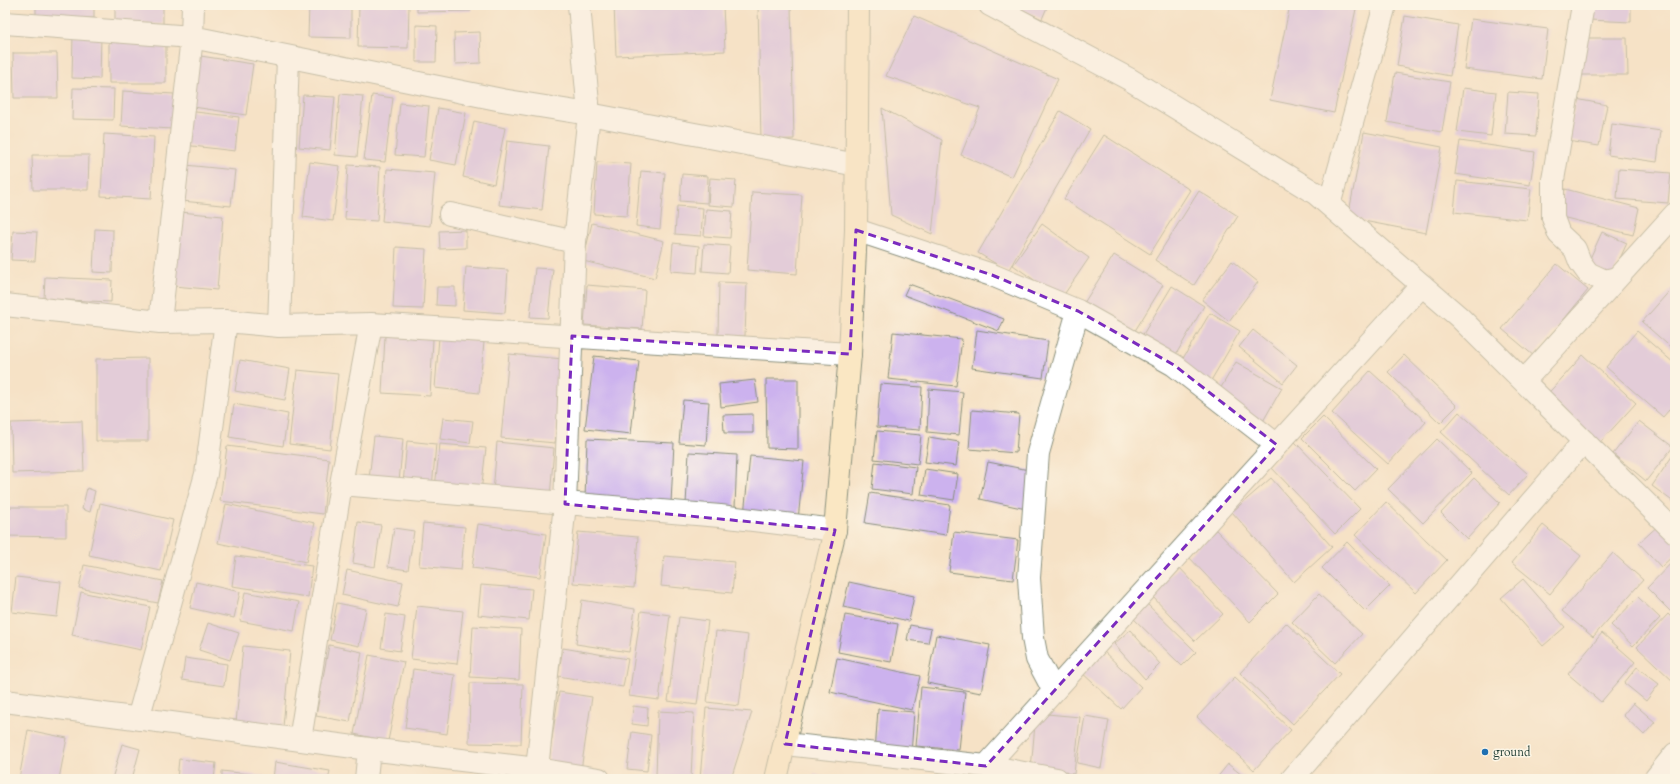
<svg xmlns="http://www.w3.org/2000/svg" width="1680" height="784" viewBox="0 0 1680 784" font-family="Cardo,serif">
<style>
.building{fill:#ccb2ee}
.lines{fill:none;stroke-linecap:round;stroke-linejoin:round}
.street-casing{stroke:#8a907d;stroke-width:24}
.secondary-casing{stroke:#8a907d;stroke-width:24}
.street{stroke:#fff;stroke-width:22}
.secondary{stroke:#fae7c3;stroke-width:22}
.marked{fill:none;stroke:#7b2cbf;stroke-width:3;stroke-dasharray:8 5;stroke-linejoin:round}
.poi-dot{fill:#1f6fb2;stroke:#fcf5e5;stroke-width:1.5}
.labels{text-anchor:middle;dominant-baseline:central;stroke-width:3;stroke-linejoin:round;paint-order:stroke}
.poi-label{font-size:12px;fill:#1f3d34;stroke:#fcf5e5;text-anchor:start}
</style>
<rect width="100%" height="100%" fill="#fcf5e5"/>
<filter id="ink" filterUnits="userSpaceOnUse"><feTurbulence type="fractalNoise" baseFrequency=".025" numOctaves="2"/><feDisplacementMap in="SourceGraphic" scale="8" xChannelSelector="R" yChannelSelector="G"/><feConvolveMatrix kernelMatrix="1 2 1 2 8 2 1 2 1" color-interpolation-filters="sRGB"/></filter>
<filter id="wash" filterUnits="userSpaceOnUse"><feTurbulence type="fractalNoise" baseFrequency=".012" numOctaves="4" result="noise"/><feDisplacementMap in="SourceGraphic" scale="16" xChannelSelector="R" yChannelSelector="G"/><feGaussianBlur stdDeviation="0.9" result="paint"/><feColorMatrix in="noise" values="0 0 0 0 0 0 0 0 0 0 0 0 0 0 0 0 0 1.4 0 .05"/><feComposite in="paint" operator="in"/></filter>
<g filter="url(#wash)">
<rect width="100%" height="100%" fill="#f6e2c6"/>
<g id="blocks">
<path class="building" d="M36 5H94V18H36Z
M115 5H163V24L115 23Z
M309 5H351V38L308 37Z
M359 5H409L408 48 358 47Z
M417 5H471V11L417 12Z
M614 5H723L725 51 616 56Z
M758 5H791L794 139 761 140Z
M1015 5H1048L1042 19 1014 6Z
M1290 5H1337L1356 9 1334 113 1270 100Z
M1590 5H1631V22L1589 20Z
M914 16 1058 79 1012 177 961 155 980 108 886 76Z
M1405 16 1458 25 1450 76 1397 66Z
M1471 19 1548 29 1542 79 1464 69Z
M416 25 437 26 436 62H416Z
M480 32 481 63 455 64 454 33Z
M73 35 101 36 100 79 72 78Z
M1578 38H1627L1628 75H1579Z
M109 40H166V83H109Z
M13 53H57L58 98H14Z
M194 55 253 64 246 115 187 106Z
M1395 73 1450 82 1442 132 1387 122Z
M73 88 114 89 113 120 72 119Z
M1463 88 1496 92 1491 136 1457 132Z
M123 91 174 94 172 129 121 126Z
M1508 92 1539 94 1536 136 1505 134Z
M340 94 363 96 357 157 335 155Z
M303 95 335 97 330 150 299 147Z
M372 95 393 98 385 162 364 160Z
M1576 99 1607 105 1599 146 1568 141Z
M400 103 429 106 424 157 395 155Z
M438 108 466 113 456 165 429 160Z
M882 108 942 140 932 234 891 215Z
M187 111 239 117 235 151 184 145Z
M1060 111 1090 129 1008 271 978 253Z
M474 121 505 128 494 184 463 177Z
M1612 124 1661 131 1657 162 1608 155Z
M1364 132 1442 147 1426 233 1348 218Z
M104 134 154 137 151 199 101 196Z
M1104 135 1190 190 1150 254 1064 199Z
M507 141 549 146 542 210 499 205Z
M1460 141 1535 152 1530 185 1455 174Z
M32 155H89L88 190H33Z
M310 162 340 166 333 221 303 217Z
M597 162 631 164 627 216 594 214Z
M185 165 235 170 231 206 182 201Z
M348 165 380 167 377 221 345 219Z
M387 169 435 173 430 226 382 221Z
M1619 169 1671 173 1668 203 1617 199Z
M641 171 665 173 660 229 636 226Z
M682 174 708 176 707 203 680 201Z
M710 178 736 180 734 207 708 205Z
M1457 181 1531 189 1527 220 1454 212Z
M1565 189 1639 208 1633 235 1558 216Z
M1199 191 1238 216 1194 285 1155 260Z
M752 192 802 195 797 274 747 270Z
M677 206 703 208 701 236 675 234Z
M706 209 732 211 730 238 704 236Z
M180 212 223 216 217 290 174 286Z
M592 223 664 241 655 278 583 261Z
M1042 224 1089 258 1061 299 1013 265Z
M95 229 113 230 112 273 93 272Z
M466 230V248L440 249 439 231Z
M13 231 37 232 35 261 11 260Z
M1602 232 1627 243 1612 276 1587 265Z
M673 243 699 246 697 273 671 271Z
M704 244 730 246 728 273 702 271Z
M396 247 426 249 423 309 393 308Z
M1114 255 1163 285 1133 334 1084 303Z
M1232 261 1258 282 1229 321 1202 300Z
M1557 264 1588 290 1534 356 1502 329Z
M466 267 508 270 505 313 463 310Z
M535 268 553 269 548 318 530 317Z
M45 277 112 280 111 302 44 299Z
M719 282 747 283 745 336 718 335Z
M909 284 1004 319 999 331 904 295Z
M587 285 645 290 642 329 584 325Z
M1172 286 1204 306 1175 356 1142 336Z
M437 287H455V306L436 305Z
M1673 287 1675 289V351L1642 322Z
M1210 313 1240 331 1209 384 1179 365Z
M977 330 1048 341 1043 378 972 368Z
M1253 330 1297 365 1283 383 1239 347Z
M1637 331 1675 364V403L1663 417 1606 367Z
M893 332 962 339 956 386 888 379Z
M385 336 433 339 430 396 382 393Z
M439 337 484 342 479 393 435 388Z
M509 354 563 359 555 443 501 438Z
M1404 355 1457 406 1440 423 1388 372Z
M1583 355 1636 403 1595 448 1543 399Z
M594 356 639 361 631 434 585 429Z
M148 358V441H96V359Z
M240 360 290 369 285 400 235 391Z
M1236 362 1282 388 1262 423 1216 396Z
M297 370 338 374 330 449 289 444Z
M1370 371 1426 422 1388 464 1332 413Z
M766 379H798V449L767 448Z
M755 380 758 402 721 407 719 384Z
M880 384 922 387 920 430 877 427Z
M929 389 963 392 959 435 927 432Z
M683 400 709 402 706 445 679 443Z
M234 404 288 414 283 446 229 437Z
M972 410 1019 414 1016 453 969 449Z
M1459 412 1528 474 1509 495 1441 432Z
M753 414V433H724L723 415Z
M1323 417 1376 469 1355 491 1302 438Z
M443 418 473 421 470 443 440 439Z
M82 421 84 471 12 473 11 423Z
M1639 421 1673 447 1646 481 1613 454Z
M877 431 921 435 918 464 874 459Z
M374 436 403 439 399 482 369 479Z
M929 437 959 442 956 466 925 462Z
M587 439 674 443 671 503 585 499Z
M1437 439 1472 473 1423 523 1388 489Z
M407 441 436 444 432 488 403 484Z
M497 442 554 448 550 498 493 493Z
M1295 442 1360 509 1335 534 1270 466Z
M440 444 486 448 481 492 435 487Z
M227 446 329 459 323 514 220 501Z
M689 452 737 455 735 507 686 504Z
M1675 452V503L1652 486Z
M750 456 804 461 798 520 744 515Z
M875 462 916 467 913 494 872 489Z
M988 462 1034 471 1026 509 980 499Z
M925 469 958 474 954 500 921 495Z
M1271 478 1332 547 1294 582 1232 512Z
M1474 478 1500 503 1467 539 1441 513Z
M87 488 95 491 90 512 82 509Z
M870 493 950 505 946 535 865 523Z
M1386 502 1447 560 1416 593 1355 535Z
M100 503 173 520 161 571 89 555Z
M226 504 315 523 306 562 218 543Z
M5 507H66V537L5 536Z
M358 522 381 525 375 567 353 563Z
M423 523 465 527 461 570 419 566Z
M1661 523 1675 538V554L1661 567 1639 543Z
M478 524 546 534 540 577 472 568Z
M1543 525 1581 556 1550 594 1512 563Z
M394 528 414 531 408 570 388 567Z
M1216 530 1278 594 1250 622 1188 556Z
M578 532 638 537 634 588 573 583Z
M954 532 1018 540 1013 580 949 572Z
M1347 542 1390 586 1365 611 1322 568Z
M1613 553 1643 580 1593 637 1562 611Z
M236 556 312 566 308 597 232 586Z
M664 556 735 562 732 593 661 586Z
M1675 559V616L1647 588Z
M84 565 163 581 158 603 79 588Z
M1179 567 1223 614 1195 641 1150 594Z
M347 570 403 582 398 607 342 595Z
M16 577 61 582 57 617 12 612Z
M1523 579 1565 627 1543 646 1501 598Z
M196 582 240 592 234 618 190 608Z
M849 582 914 596 909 621 843 607Z
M481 585 532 589 529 620 478 615Z
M81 592 150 607 141 650 72 635Z
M245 592 299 602 294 631 240 621Z
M1319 594 1362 634 1335 663 1292 622Z
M1638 597 1660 618 1633 646 1611 625Z
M582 600 635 609 629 652 576 644Z
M1143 600 1196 652 1182 666 1129 614Z
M337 603 366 609 359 646 330 640Z
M417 606 463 611 457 664 411 659Z
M641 611 670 615 659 700 629 696Z
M386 614 405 617 400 651 381 648Z
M1668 614 1675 621V683L1637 647Z
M845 615 898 624 891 662 838 652Z
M679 617 708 621 697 705 668 701Z
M208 623 239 633 230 660 199 650Z
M1286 623 1340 674 1293 724 1240 673Z
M910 625 931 629 928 643 907 640Z
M473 626 521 629 519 680 470 677Z
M1130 630 1160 664 1145 679 1114 644Z
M716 631 748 635 739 706 707 702Z
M1602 633 1635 662 1601 702 1568 674Z
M936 635 990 645 981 693 927 683Z
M329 645 362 652 350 722 316 716Z
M243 646 290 651 283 727 236 723Z
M563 648 628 659 623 687 558 676Z
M1101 649 1141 687 1121 709 1080 671Z
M369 655 404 662 388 741 354 734Z
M185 658 227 664 224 686 182 680Z
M837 658 920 676 912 710 830 692Z
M1637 667 1659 684 1646 701 1624 683Z
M413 669 455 675 447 734 405 728Z
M1235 677 1291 730 1254 770 1197 717Z
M470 683 523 684 521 744 469 743Z
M921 687 965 692 959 750 916 746Z
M559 692 592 697 581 770 548 765Z
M1633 703 1655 722 1644 735 1623 715Z
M633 706 648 708 647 726 632 724Z
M706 708 752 712 731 779H700Z
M878 709 914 712 911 755 875 752Z
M658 711 694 713 691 778 656 776Z
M1036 713 1080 717 1074 774 1031 769Z
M1085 716 1109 720 1101 768 1077 763Z
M28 730 67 738 59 779H19Z
M632 732 651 735 647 771 627 769Z
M122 744 140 749 132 779H112Z
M179 759 216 763 214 779H177Z
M275 762 330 771 328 779H273Z
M1228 764 1247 779H1216Z
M222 771 265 776V779H222Z
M814 774 831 779H813Z"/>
</g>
</g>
<g filter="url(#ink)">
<use href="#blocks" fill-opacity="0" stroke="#8a907d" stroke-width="1"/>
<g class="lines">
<g class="street-casing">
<path id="street" d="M990 5 1129 79 1315 193 1459 317 1675 532
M1583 5 1553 180V218L1559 234 1575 249 1580 262 1588 273 1605 281 1617 278
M5 23 192 37 502 100 589 114 857 165
M1329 205 1385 5
M450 214 575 242
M856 230 992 275 1078 311 1174 365 1277 445
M5 305 160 322 226 321 279 326 371 324 850 354
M160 322 192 37 193 5
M279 326 288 57
M1524 381 1675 214
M341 484 371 324
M1054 691 1037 659 1033 638 1029 578 1038 453 1078 311
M5 701 369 749
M138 719 206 474 226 321
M300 740 341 484 720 516 835 530
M785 744 986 766 1057 779
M986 766 1422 285
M537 769 565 504 575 242 589 114 579 5
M366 779 369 749 537 769 599 779
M1292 779 1584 441
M1655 779 1675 754"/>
</g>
<g class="secondary-casing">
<path id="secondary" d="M776 779 835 530 850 354 856 230 858 5"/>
</g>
<use href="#street" class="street"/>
<use href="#secondary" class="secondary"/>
</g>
</g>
<path d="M0 0H1680V784H0ZM856 230 992 275 1078 311 1174 365 1277 445 986 766 785 744 835 530 565 504 572 336 850 354Z" fill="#f6e2c6" fill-opacity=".55" fill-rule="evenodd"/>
<path class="marked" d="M856 230 992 275 1078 311 1174 365 1277 445 986 766 785 744 835 530 565 504 572 336 850 354Z"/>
<circle class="poi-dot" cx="1485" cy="752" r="4"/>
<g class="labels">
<g class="poi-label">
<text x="1493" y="752">ground</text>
</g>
</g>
<rect width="1680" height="784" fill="none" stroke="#fcf5e5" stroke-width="20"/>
</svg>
